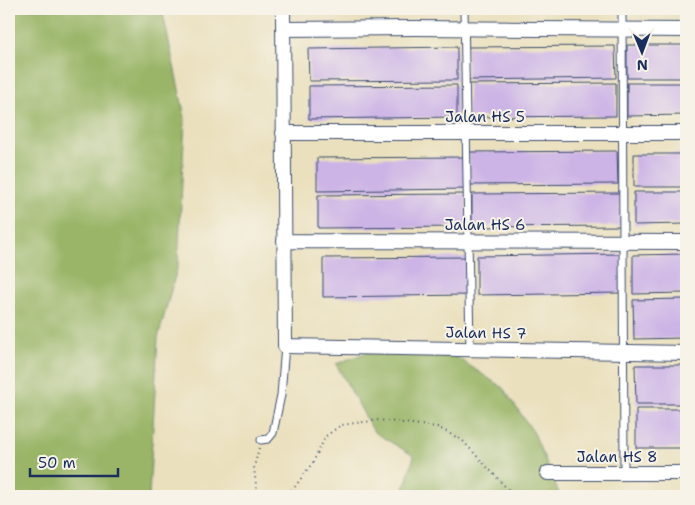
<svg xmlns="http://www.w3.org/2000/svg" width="695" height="505" viewBox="0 0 695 505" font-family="'Shantell Sans',sans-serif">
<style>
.forest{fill:#9ab567;stroke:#5a7262}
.building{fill:#ccb4e6}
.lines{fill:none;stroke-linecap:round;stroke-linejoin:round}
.service-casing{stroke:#3a4a6c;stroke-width:9}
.minor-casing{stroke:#3a4a6c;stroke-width:16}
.path{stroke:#3a4a6c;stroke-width:2;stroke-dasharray:1 4;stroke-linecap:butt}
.service{stroke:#fff;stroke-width:7}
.minor{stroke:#fff;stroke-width:14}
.labels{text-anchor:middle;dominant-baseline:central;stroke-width:4;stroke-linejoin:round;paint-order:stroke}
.street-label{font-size:15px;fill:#1b2f5e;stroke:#f7f3e8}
</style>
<rect width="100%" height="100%" fill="#f7f3e8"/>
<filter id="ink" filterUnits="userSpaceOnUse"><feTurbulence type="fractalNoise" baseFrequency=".02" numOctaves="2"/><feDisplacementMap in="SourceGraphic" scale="10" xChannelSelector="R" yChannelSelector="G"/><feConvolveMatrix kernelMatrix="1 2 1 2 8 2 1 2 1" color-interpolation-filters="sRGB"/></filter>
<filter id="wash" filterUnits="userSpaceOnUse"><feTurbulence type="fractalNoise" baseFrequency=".0096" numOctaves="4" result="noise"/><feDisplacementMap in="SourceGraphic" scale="20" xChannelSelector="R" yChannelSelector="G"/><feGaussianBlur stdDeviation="1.12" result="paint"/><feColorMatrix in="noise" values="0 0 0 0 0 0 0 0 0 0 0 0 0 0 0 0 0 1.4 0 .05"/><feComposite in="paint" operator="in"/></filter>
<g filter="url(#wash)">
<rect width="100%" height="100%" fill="#eae0bd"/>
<path class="forest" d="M9 9H162L185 118 178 265 158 338 149 496H9Z
M376 349 446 350 503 388 534 433 560 496H402L414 456 374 432 336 364Z"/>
<g id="blocks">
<path class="building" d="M627 45H686V78H627Z
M615 46 616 78 467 80V47Z
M457 47V80L309 81 308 49Z
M616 83V116L468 117V84Z
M627 83H686V115L627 116Z
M457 85V117L309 119V86Z
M617 151 618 184 469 185V152Z
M634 154H686V187H634Z
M466 157V189L317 191V158Z
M634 192H686V224L634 225Z
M620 193 621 226 472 227V194Z
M466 194 467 227 318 228V195Z
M622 254V293L477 295V256Z
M686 254V293L633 294V255Z
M468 257V295L323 297V258Z
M685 299 686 338 634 339 633 300Z
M635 365H686V404H636Z
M636 409H686V448H636Z"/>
</g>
</g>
<g filter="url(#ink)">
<use href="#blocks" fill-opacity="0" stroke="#3a4a6c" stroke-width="1"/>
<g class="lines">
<g class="service-casing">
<path id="service" d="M464 9 470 349
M622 9 624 473
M261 440 268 439 273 433 281 395 285 346"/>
</g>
<g class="minor-casing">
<path id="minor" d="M283 9 285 346 686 353
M283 29 415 28 686 30
M283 133H686
M284 241 686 242
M548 473H686"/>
</g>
<path class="path" d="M259 448 254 467 257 494 260 496
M283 496 294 488 313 462 326 436 341 425 379 420 437 427 462 440 514 496"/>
<use href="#service" class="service"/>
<use href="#minor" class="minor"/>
</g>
</g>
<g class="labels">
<g class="street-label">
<text x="485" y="117">Jalan HS 5</text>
<text x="485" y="225">Jalan HS 6</text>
<text transform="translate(486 333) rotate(1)">Jalan HS 7</text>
<text x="617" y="457">Jalan HS 8</text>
</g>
</g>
<rect width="695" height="505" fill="none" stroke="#f7f3e8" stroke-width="30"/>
<g transform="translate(642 52) rotate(179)" stroke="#f7f3e8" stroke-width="4" paint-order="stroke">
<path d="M0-4L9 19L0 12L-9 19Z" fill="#1b2f5e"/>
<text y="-8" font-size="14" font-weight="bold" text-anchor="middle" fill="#1b2f5e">N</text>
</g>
<path d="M30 468v8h88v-8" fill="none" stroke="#1b2f5e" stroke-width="2.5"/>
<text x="38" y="468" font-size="15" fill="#1b2f5e" stroke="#f7f3e8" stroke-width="4" paint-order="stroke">50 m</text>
</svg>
